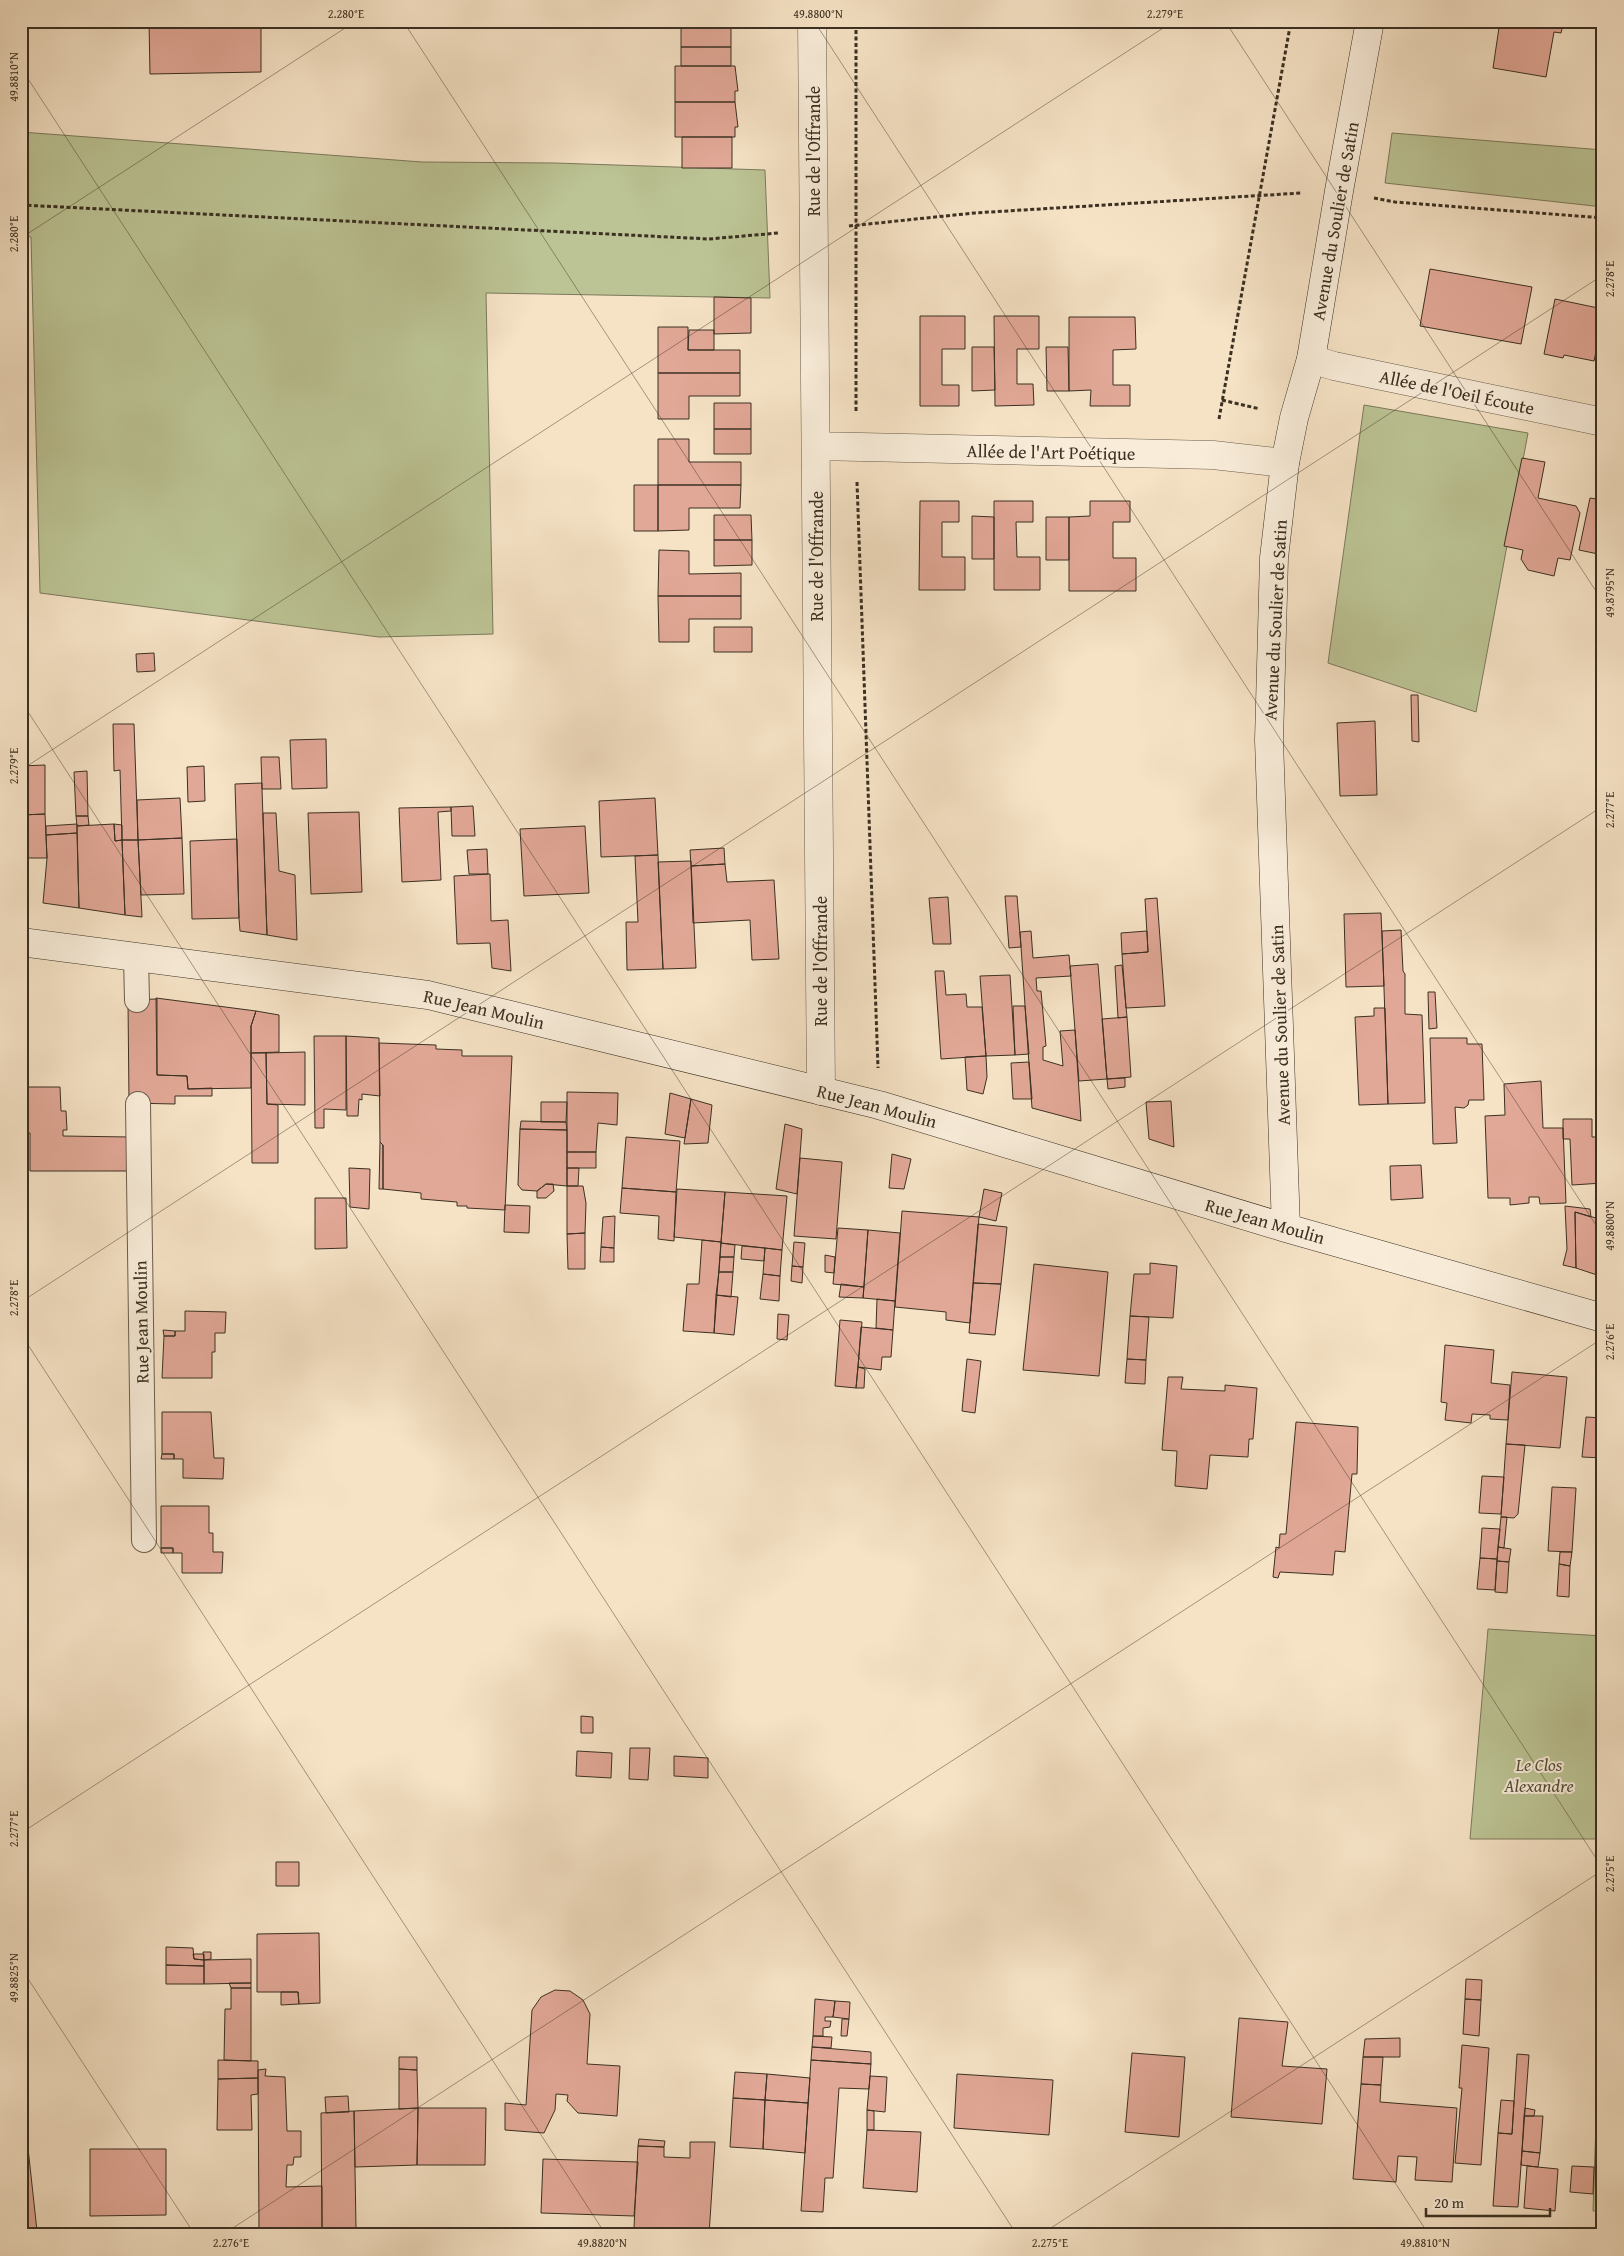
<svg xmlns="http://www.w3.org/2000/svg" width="1624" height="2256" viewBox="0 0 1624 2256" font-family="'Gentium Book Plus',serif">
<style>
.green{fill:#bcc495;stroke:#7c7a5c}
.building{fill:#e2a897;stroke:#3b3022}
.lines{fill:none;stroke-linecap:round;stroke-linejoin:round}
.lane-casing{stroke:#6a5d4b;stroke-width:26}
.street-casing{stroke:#6a5d4b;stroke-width:29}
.secondary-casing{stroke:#3b3022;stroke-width:29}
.path{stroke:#3b3022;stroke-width:3;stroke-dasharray:4 2.5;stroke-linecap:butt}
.lane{stroke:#f9edda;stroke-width:24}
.street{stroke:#f9edda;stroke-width:28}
.secondary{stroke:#f9edda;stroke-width:28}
.ticks{fill:none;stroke:#3b3022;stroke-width:1;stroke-opacity:0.45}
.labels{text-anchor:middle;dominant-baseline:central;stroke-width:4;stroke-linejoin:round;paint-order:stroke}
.street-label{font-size:18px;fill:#3b3022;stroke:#f9edda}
.park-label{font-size:18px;font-style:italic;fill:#554e39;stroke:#f9edda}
.neatline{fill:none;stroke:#3b3022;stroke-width:2}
.ticks-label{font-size:12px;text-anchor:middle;fill:#3b3022}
</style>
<rect width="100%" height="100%" fill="#f6e3c6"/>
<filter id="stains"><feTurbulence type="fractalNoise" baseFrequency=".004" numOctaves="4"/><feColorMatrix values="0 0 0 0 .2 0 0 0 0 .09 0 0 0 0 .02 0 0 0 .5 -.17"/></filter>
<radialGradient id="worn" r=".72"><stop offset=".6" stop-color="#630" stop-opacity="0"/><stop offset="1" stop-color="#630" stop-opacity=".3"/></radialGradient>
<path class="green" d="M21 132 422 162 555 163 765 170 770 298 486 293 493 634 379 637 40 593 31 237 21 235Z
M1392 133 1603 150V207L1385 183Z
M1364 405 1528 433 1476 712 1328 663Z
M1488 1629 1603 1636V1839H1470Z
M1603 1917V2211H1593Z"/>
<path class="building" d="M149 21H261V72L150 74Z
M677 21H738V28H677Z
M1500 21H1570H1564L1561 33 1554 32 1546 77 1493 68Z
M681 28H731V47H681Z
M681 47H731V66H681Z
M675 66H735L738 91H735V102H675Z
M675 102H735L738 127H735V137H675Z
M682 137H732V168H682Z
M1430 269 1532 287 1521 344 1420 326Z
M714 297 751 298V333L714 334Z
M1555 299 1603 309V320L1594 361 1564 355 1563 358 1544 354Z
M920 316H965V349H942V385H959V406H920Z
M994 316H1039V349H1017V384H1033L1034 405 995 406Z
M1069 317H1135L1136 349 1113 350V385H1130V406H1090L1091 390 1069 391Z
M658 327H688V350H740V373H658Z
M689 330H714V350H688Z
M972 347H994L995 390 972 391Z
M1046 347H1068L1069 391H1047Z
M658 373H740V396H689V419H658Z
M714 403H751V429H714Z
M714 429H751V454H714Z
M658 439H689V462H741V485H658Z
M1522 458 1545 462 1538 498 1576 506 1580 513 1570 560 1558 558 1554 576 1528 570 1521 559 1523 550 1504 546Z
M634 485H658V531H634Z
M658 485H741L740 508H689V530L658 531Z
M1590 498 1603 500V555L1579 550Z
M920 501H959V522H942V557H965V590H919Z
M994 501H1033V522H1016L1017 557H1040V590H994Z
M1090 501H1130V522H1113V558H1136V591H1069V517L1090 516Z
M714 515H751L752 540H714Z
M972 516 994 517V559H972Z
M1046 517H1069V560H1046Z
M714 540H752V565L714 566Z
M659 550 689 551V574L741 573V596H658Z
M658 596H741V619H689V642H659Z
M714 627H752V652H714Z
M154 653 155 671 137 672 136 654Z
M1411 695H1418L1419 742 1412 741Z
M1375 721 1377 795 1340 796 1337 723Z
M113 724H134L138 840H122L120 770 114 771Z
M326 739 327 788 292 789 290 740Z
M261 757H279L281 789H262Z
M45 765V814L22 815 24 858H21V766Z
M204 766 205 801 188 802 187 767Z
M87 771 88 816H76L74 772Z
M262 783V789L267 935 240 931 239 918 235 784Z
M180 798 182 838 138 840 137 800Z
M655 798 658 855 601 857 599 801Z
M473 806 475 836H452L451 807Z
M451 807V811L438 812 441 880 402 882 399 808Z
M359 812 362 892 311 894 308 813Z
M263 813H276L279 871 295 875 297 940 267 935Z
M45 814 47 858H24L22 815Z
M76 816H88L89 825 77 826Z
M77 824V833L46 835V826Z
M114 824 122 825V840L115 841Z
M114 824 115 841 122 840 125 915 79 908 77 826Z
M585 826 589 893 524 896 520 829Z
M77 833 79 908 43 903 47 858 46 835Z
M182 838 184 894 141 895 138 840Z
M237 839 239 918 192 919 190 841Z
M122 840H138L142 917 125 915Z
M724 848 725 864 691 866 690 850Z
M487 849 488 874H469L467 850Z
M658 855 663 969 627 970 626 922H638L635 856Z
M691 861 696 968 663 969 658 862Z
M725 864 727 882 774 880 779 959 752 960 750 920 693 923 691 866Z
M490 874 491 921 508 920 511 971 492 968 490 943 457 944 454 876Z
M1005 896H1017L1021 947 1009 948Z
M948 897 951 944H933L929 898Z
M1157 898 1165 1006 1126 1008 1122 954 1148 952 1145 899Z
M1381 913 1384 986 1346 987 1344 914Z
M1401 930 1403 971 1405 974V1014L1422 1015 1425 1103 1388 1104 1382 931Z
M1031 931 1033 958 1069 955 1071 976 1036 978 1037 991H1041L1046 1046 1043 1047V1060L1063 1066 1060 1031 1075 1030 1081 1121 1032 1108 1020 932Z
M1147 931 1148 952 1122 954 1121 933Z
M1098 964 1107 1079 1079 1081 1070 966Z
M1122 965 1127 1017 1118 1018 1115 966Z
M935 971H944L946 995 966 994 967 1007H982L986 1056 941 1059Z
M1010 975 1015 1055 986 1056 980 976Z
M1428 992H1435L1437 1028 1429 1029Z
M156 998 256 1011 251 1026V1088L188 1089 187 1076 157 1075Z
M157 999V1075L187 1076 188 1089 212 1088V1096H175V1104L129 1103 128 1000Z
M1013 1006H1025L1029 1054 1015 1055Z
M1374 1008H1385L1388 1104 1359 1105 1355 1017 1374 1016Z
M256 1011 279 1015V1052L251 1053V1026Z
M1127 1017 1131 1077 1107 1079 1102 1019Z
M314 1036H346V1110L324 1109V1128H315Z
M346 1036 379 1038 380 1096 362 1094V1100L359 1099 358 1116H347Z
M1430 1038H1467V1044H1482L1484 1100H1469L1468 1105 1464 1108 1455 1107 1457 1143 1433 1144Z
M379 1043 436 1045V1049L462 1050V1056H512L505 1210 467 1208V1206H457V1202L421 1199V1193L383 1189V1145L380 1142Z
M305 1052V1105L267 1104 266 1053Z
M251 1053H266L267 1104 278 1105V1163H252Z
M986 1056 987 1077 983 1094 967 1090 965 1057Z
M1029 1062 1032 1099H1013L1011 1063Z
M1125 1078V1087L1108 1089 1107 1079Z
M1541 1081 1543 1128H1563L1566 1203 1540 1204 1539 1197H1529V1203L1510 1205V1198H1488L1485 1116 1505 1115 1504 1084Z
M21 1087H60L61 1111H66L67 1130H63V1136L129 1137 128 1171H30V1133H21Z
M567 1092 618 1093 617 1125 598 1123 596 1152H567Z
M670 1093 691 1099 685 1138 665 1134Z
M691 1099 712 1105 708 1143 684 1144Z
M1171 1101 1174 1147 1149 1139 1146 1102Z
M541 1102H567L566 1122H541Z
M1563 1119H1592V1137H1603V1183L1572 1185 1570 1139H1563Z
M521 1121 566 1122 567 1130 520 1129Z
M785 1124 802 1129 797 1194 776 1189Z
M520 1129 567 1130V1186L546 1184 537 1191 522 1190 518 1185Z
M626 1137 680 1141 676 1192 622 1188Z
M380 1142 383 1145V1189H379Z
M567 1152H596V1168H567Z
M892 1154 911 1159 904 1189 889 1188Z
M800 1158 842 1162 836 1239 794 1236Z
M1421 1165 1423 1198 1391 1200 1390 1166Z
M349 1168 370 1169 369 1209 350 1207Z
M567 1168H579L578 1186H567Z
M546 1184H553L554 1191 546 1198H537V1191Z
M567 1186H583L586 1203 585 1233 567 1234Z
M622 1188 676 1192 674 1241 658 1239 659 1216 620 1213Z
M677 1189 725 1192 721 1242 674 1237Z
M984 1189 1002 1193 996 1221 979 1217Z
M725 1192 787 1196 782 1250 721 1243Z
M315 1198H346L347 1248 315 1249Z
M505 1205 530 1206 529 1233 504 1232Z
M1565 1206 1590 1209 1591 1217 1575 1212 1576 1268 1563 1265 1567 1249Z
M902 1211 979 1217 970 1323 946 1320V1312L895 1307Z
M1575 1212 1603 1220V1277L1576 1268Z
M615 1216 614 1248 601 1247 603 1217Z
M978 1224 1007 1227 1001 1284 973 1283Z
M838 1228 868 1230 864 1287 833 1284Z
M868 1230 900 1233 895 1301 863 1298Z
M585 1233V1269H568L567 1234Z
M702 1240 721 1242 714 1333 683 1331 687 1284H699Z
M794 1242 805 1243 803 1267 792 1266Z
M721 1243 735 1245 734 1257H720Z
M742 1246 765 1248 764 1261 741 1259Z
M601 1247 614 1248V1262H600Z
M765 1248 782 1250 780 1276 763 1274Z
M825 1255 835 1257 834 1273 825 1272Z
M720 1257H734L733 1272H719Z
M1150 1263 1177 1266 1173 1318 1130 1316 1134 1274H1150Z
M1034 1264 1108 1272 1099 1376 1023 1370Z
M792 1266 803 1267 802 1283 791 1281Z
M719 1272H733L731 1297 716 1295Z
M763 1274 780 1276 779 1301 760 1299Z
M973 1283 1001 1284 995 1335 969 1333Z
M841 1284 864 1287 863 1298 839 1297Z
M716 1295 738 1297 734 1335 714 1333Z
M877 1299 895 1301 893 1330 876 1328Z
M185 1311 226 1312 225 1333H215V1352H212V1378H162L164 1336H175V1331H185Z
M778 1314 789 1315 787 1340 777 1339Z
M1130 1316 1149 1317 1146 1360 1127 1359Z
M840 1320 862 1322 856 1388 835 1386Z
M861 1327 893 1330 891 1357H882L881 1370 858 1367Z
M163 1330 175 1331V1336H164Z
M1445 1345 1494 1350 1491 1383 1510 1385 1508 1420 1490 1419V1415L1472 1414 1471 1423 1445 1420 1447 1403 1441 1402Z
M967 1359 981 1361 975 1413 962 1411Z
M1127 1359 1146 1360 1145 1384 1125 1383Z
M858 1367 865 1369 864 1388H856Z
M1512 1372 1567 1377 1560 1448 1506 1444Z
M1168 1377H1183L1181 1389 1225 1391V1385L1257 1388 1253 1439H1249L1248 1457 1210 1455 1207 1489 1175 1486 1177 1451 1162 1450Z
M162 1412H211L214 1458H224L223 1479 183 1478V1459H174V1454H162Z
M1586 1417 1603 1418V1458L1582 1457Z
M1296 1422 1358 1427 1357 1474H1352L1345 1552 1335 1551 1333 1575 1280 1572 1278 1578 1273 1577 1276 1547 1279 1548 1280 1534H1286Z
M1506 1444 1525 1445 1518 1514 1514 1518 1501 1517Z
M162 1454H174V1459H161Z
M1482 1476 1504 1477 1501 1514 1479 1513Z
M1552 1487 1576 1488 1572 1552 1548 1551Z
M161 1506H209V1533H213V1552H223L222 1573H182V1553H173V1548H161Z
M1501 1517H1507L1504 1548 1498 1547Z
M1482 1528 1500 1529 1497 1559 1480 1558Z
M1498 1547 1511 1549 1509 1562 1497 1561Z
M161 1548H173V1553H161Z
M1560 1552H1572L1570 1566 1559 1564Z
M1480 1558 1497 1559 1495 1590 1477 1589Z
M1497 1561 1509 1562 1507 1593 1495 1592Z
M1559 1564 1570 1566 1569 1597 1557 1596Z
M581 1716 593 1717V1733H581Z
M630 1748H650L648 1780 629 1779Z
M577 1751 612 1753 611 1778 576 1776Z
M674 1756 708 1758V1778L674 1776Z
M276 1862H299V1886H276Z
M21 1904 28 1961 21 1962Z
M319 1933 320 2003 299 2004 298 1992H257V1934Z
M166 1947 193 1948 194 1959 204 1960V1966L166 1965Z
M203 1952H211V1959L204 1960Z
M193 1954H204V1960L194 1959Z
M251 1959V1983L204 1984V1960Z
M166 1965 204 1966V1984H166Z
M1466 1979 1482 1980 1481 2000 1465 1999Z
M229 1983H251V1988H231Z
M231 1988H251V2061L224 2060 225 2009H231Z
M555 1990 570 1991 583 2000 590 2014 587 2064 620 2066 617 2116 578 2113 567 2101 568 2095 556 2094 555 2110 544 2133 505 2130V2103L526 2105 532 2010 541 1997Z
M281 1992H298L299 2004 281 2005Z
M815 1999 835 2001 833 2017H825V2021H831L830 2027 823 2028V2036H813Z
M1465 1999 1481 2000 1479 2036 1463 2034Z
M835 2001 850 2002 849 2019 833 2017Z
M1239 2018 1288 2022 1282 2066 1327 2069 1322 2124 1231 2117Z
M842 2019H849L847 2036H841Z
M813 2036 832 2037 831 2048 812 2047Z
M1400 2038V2057H1363L1365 2039Z
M1462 2045 1489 2048 1481 2165 1455 2163 1462 2088H1459Z
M812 2047 871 2052V2064L811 2060Z
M1132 2053 1185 2057 1179 2137 1125 2132Z
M1517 2054 1529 2055 1518 2207 1493 2206 1498 2133 1512 2134Z
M399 2057H417V2070L399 2069Z
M1363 2057H1383L1381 2085 1361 2084Z
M218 2060 258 2061V2078L218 2079Z
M811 2060 871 2064 869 2089 839 2088 833 2178H825L823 2212 801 2211Z
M266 2069 265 2076 285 2077 287 2131H301V2157H294L293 2165H287L286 2187 322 2186V2229H301V2235H280L279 2229H259L258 2070Z
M399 2069 417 2070 418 2108 399 2109Z
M735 2072 767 2074 765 2100 733 2098Z
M767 2074 810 2078 808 2103 765 2100Z
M957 2074 1053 2080 1049 2135 954 2128Z
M870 2076 887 2077 885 2112 867 2110Z
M258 2078V2094L251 2095 252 2130H217L218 2079Z
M1361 2084 1381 2085 1380 2102 1457 2108 1452 2182 1415 2180 1417 2157 1398 2156 1396 2182 1353 2179Z
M348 2096 349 2112 326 2113 325 2097Z
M733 2098 765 2100 763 2149 730 2147Z
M765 2100 808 2103 805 2153 763 2149Z
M1501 2100 1514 2101 1512 2134 1498 2133Z
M418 2108H486L485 2165H417Z
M418 2108 417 2165 355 2167 354 2111Z
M1525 2108 1535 2110 1534 2116H1524Z
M867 2110 874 2111V2130H867Z
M354 2111 356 2228 322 2229 321 2113Z
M1524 2116H1543L1540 2153 1522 2151Z
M867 2130 921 2132 917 2192 863 2188Z
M639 2139 665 2141 664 2147 638 2146Z
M690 2142H715L709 2235 634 2228 638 2146 664 2147V2157L690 2158Z
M28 2148 37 2231 21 2233V2149Z
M90 2149H166V2215L90 2216Z
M1522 2151 1540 2153 1538 2167 1521 2165Z
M543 2159 638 2162 634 2216 541 2213Z
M1527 2166 1558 2169 1555 2211 1524 2208Z
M1572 2166 1594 2167 1593 2194 1570 2192Z"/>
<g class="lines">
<g class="lane-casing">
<path id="lane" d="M136 957 137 1000
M138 1104 144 1540"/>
</g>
<g class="street-casing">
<path id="street" d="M812 21 821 1091
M1311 359 1334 366 1603 422
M816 446 1213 455 1285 463"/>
</g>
<g class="secondary-casing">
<path id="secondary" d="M21 942 428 995 879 1105 1286 1228 1603 1318
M1286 1228 1269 740 1274 558 1285 463 1294 418 1311 359 1339 191 1370 21"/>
</g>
<path class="path" d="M1374 198 1395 202 1603 218
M21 205 709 239 778 233
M849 226 974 213 1301 193
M1222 400 1260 409
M856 411V21
M1219 419 1291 21
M857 482 878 1068"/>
<use href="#lane" class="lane"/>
<use href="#street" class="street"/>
<use href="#secondary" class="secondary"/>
</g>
<path class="ticks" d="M403 21 1603 1869M814 21 1603 1236M1225 21 1603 602M21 68 1429 2235M21 238 356 21M21 701 1017 2235M21 770 1174 21M21 1302 1603 275M21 1334 606 2235M21 1833 1603 806M21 1968 195 2235M222 2235 1603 1338M1040 2235 1603 1870"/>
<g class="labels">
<g class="street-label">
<text transform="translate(813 151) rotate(-90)">Rue de l'Offrande</text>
<text transform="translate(1335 221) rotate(-80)">Avenue du Soulier de Satin</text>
<text transform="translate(1457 392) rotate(12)">Allée de l'Oeil Écoute</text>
<text transform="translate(1051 452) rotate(1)">Allée de l'Art Poétique</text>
<text transform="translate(816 556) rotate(-90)">Rue de l'Offrande</text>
<text transform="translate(1275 620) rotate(-87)">Avenue du Soulier de Satin</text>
<text transform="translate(820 961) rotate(-90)">Rue de l'Offrande</text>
<text transform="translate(484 1009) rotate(13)">Rue Jean Moulin</text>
<text transform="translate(1280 1025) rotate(-92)">Avenue du Soulier de Satin</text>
<text transform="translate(877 1106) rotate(15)">Rue Jean Moulin</text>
<text transform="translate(1265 1221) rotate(16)">Rue Jean Moulin</text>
<text transform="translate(141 1322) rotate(-91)">Rue Jean Moulin</text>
</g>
<g class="park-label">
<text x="1539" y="1764">Le Clos<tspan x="1539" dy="21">Alexandre</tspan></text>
</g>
</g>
<rect width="1624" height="2256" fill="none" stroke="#f6e3c6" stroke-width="55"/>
<path d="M1426 2208v8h124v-8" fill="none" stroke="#3b3022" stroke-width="2.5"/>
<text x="1434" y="2208" font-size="15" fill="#3b3022" stroke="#f9edda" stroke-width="4" paint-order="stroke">20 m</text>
<rect x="28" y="28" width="1568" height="2200" class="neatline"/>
<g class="ticks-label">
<text x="346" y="18">2.280°E</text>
<text x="818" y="18">49.8800°N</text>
<text x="1165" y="18">2.279°E</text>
<text transform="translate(14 77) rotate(-90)" y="4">49.8810°N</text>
<text transform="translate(14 234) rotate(-90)" y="4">2.280°E</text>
<text transform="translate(1610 279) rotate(-90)" y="4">2.278°E</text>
<text transform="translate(1610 593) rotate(-90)" y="4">49.8795°N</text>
<text transform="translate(14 766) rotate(-90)" y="4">2.279°E</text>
<text transform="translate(1610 810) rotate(-90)" y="4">2.277°E</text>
<text transform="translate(1610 1226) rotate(-90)" y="4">49.8800°N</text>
<text transform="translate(14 1298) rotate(-90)" y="4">2.278°E</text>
<text transform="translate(1610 1342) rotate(-90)" y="4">2.276°E</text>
<text transform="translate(14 1829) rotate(-90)" y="4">2.277°E</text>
<text transform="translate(1610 1874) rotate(-90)" y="4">2.275°E</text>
<text transform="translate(14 1978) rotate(-90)" y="4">49.8825°N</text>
<text x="231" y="2247">2.276°E</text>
<text x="602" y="2247">49.8820°N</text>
<text x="1050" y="2247">2.275°E</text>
<text x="1425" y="2247">49.8810°N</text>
</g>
<rect width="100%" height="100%" filter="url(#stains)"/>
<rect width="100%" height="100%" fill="url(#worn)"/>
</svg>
